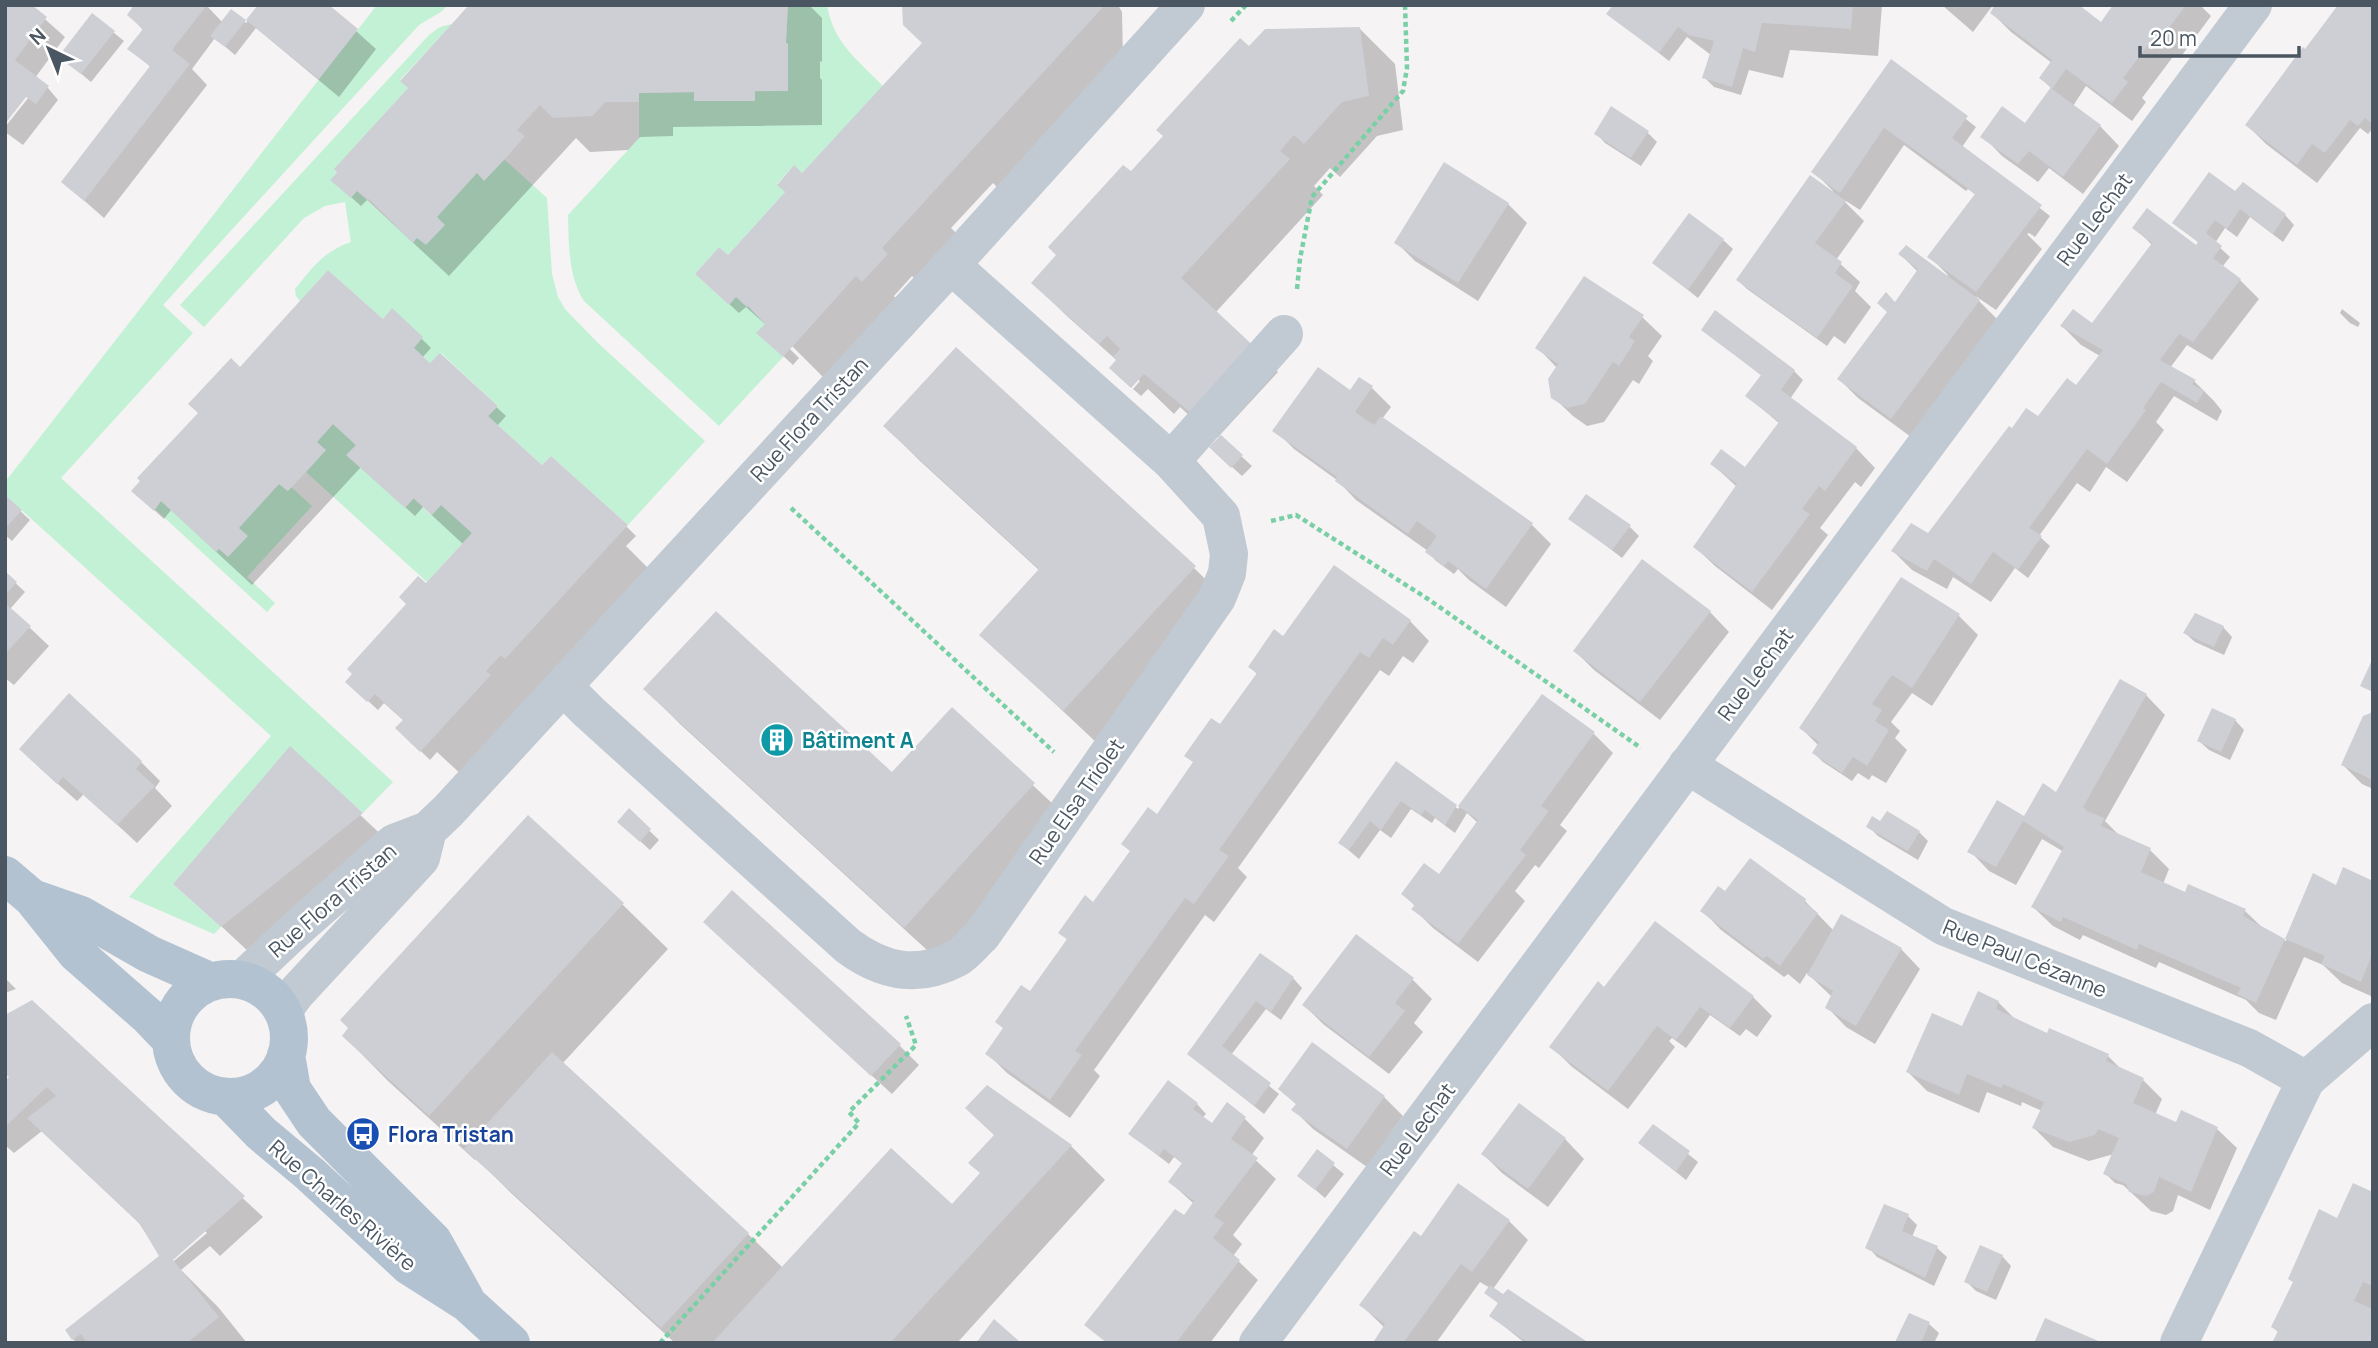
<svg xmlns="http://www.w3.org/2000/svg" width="2378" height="1348" viewBox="0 0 2378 1348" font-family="Manrope,sans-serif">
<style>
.green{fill:#c3f1d5}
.shadow{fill:#0003;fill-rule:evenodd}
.building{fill:#cdcfd5}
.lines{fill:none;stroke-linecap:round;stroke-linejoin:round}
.path{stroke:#7ad0a6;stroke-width:4.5;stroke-dasharray:5 3.5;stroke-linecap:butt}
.minor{stroke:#c1cad2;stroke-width:38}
.major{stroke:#b3c2d1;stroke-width:38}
.labels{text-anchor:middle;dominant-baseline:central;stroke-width:5;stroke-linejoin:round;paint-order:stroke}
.street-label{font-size:21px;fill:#4a5661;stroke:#fff}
.culture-label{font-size:21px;font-weight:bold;fill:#0d838f;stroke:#fff;text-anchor:start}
.transit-label{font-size:21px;font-weight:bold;fill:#164399;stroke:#fff;text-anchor:start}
</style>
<rect width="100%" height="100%" fill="#f5f3f3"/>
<path class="green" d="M377 5H448L441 12 419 25 163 305 193 333 61 478 393 782 363 813 290 747 173 884 221 927 214 934 129 897 271 736 5 495V482Z
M788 5H827C833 43 858 60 883 86L802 173 793 166 777 184 785 192 728 255 719 247 695 274 729 305 736 297 747 307 748 306 765 324 757 333 783 357 719 426 584 301C568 276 569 244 568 215L639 138V93L788 91V44L786 43Z
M452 24 400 80 408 88 334 170 413 242 496 152 547 198 552 274 558 297 565 309 598 343 705 441 628 525 551 456 542 465 488 416 498 406 441 353 430 363 414 348 392 309 383 319 328 270 300 301 296 296 295 289C312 268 324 251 351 242L345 202 325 206 304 218 204 327 180 305 429 35 440 27Z
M333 424 431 515 441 505 472 533 427 582 306 472 325 450 317 442Z
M279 484 287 491 291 487 312 506 247 577 275 603 267 612 155 509 161 501 216 551Z"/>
<path class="shadow" d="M5 5H29L65 37 35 78 48 88 58 100 23 145 5 132V127L29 97 26 94 5 121Z
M206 5 223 23 232 12 246 23 260 5H327L376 49 339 97 256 28 235 55 215 38 192 69 207 85 104 218 63 182 152 68 129 49 144 31 129 15Z
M471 5H809L822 18V62L820 61V78L822 80V125L673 127V136L640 137 628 150 590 152 576 138 449 276 367 200 361 206 342 189 410 88Z
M903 5H1118L1122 12 1123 58 1001 191 993 183 951 228 959 236 918 282 912 276 894 296 899 302 827 381 786 340 784 343 799 358 793 365 768 342 766 325 746 307 739 313 707 284 728 257 924 43Z
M1615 5H1882L1878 56 1790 50 1783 78 1749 70 1741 95 1714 87 1704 77 1711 55 1687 37 1669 61 1609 14Z
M1942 5H1993L1973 32Z
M2115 5H2200L2211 16 2180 58 2175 54 2142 98 2146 102 2132 121 2086 86 2073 106 2100 126 2119 146 2083 194 2049 168 2038 182 2002 156 1983 136 2025 126 2051 88 2041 78 2052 63 2011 32 1992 13 2101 24Z
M2373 5V128L2368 134 2360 128 2317 183 2266 144 2247 125 2305 51Z
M92 15 124 41 91 82 60 56Z
M1360 29 1395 64 1403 130 1377 136 1340 177 1330 168 1314 186 1323 195 1216 312 1278 372 1219 436 1252 466 1242 476 1221 457 1220 438 1205 426 1203 428 1180 407 1174 414 1148 389 1141 396 1133 389 1140 381 1068 317 1033 283 1131 174 1249 49Z
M1892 61 1976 127 1962 147 2050 216 2035 237 2029 233 2027 234 2042 249 1996 310 1977 297 1976 298 1998 320 1911 437 1858 398 1839 379 1918 272 1900 254 1946 277 1948 275 1930 257 1976 195 1968 189 1966 191 1904 145 1860 210 1846 201 1845 202 1864 221 1836 260 1860 282 1855 291 1871 307 1845 344 1834 336 1827 346 1747 289 1738 280 1833 191 1814 172Z
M1612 108 1648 133 1657 142 1641 166 1605 143 1596 133Z
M2235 194 2285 215 2294 225 2283 242 2250 217 2237 237 2225 228 2215 243 2230 257 2222 267 2240 280 2259 299 2212 360 2187 345 2170 368 2195 382 2214 401 2222 411 2217 421 2174 396 2156 422 2164 430 2127 482 2106 467 2090 492 2077 483 2039 536 2050 546 2028 578 2015 568 1991 602 1953 577 1947 589 1912 570 1893 551 1928 536 2013 430 2039 418 2077 388 2100 356 2081 345 2062 326H2093L2152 245 2135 228 2203 253 2199 243 2174 222Z
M1508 204 1527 223 1478 301 1415 261 1396 242Z
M1723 240 1733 249 1698 298 1654 263Z
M2342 309 2360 323 2358 327 2350 323 2340 313Z
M1642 317 1662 336 1648 356 1653 361 1639 384 1633 380 1604 422 1587 426 1573 416 1553 397 1557 368 1538 348Z
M389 327 422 339 431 348 422 358 430 365 440 355 506 416 497 426 551 476V458L627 527 636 536 626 546 652 572 464 777 437 752 430 760 397 728 404 721 384 703 378 710 357 691 426 586 464 545 423 507 415 516 361 467 252 585 171 510 164 519 143 500 240 369Z
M1703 329 1794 371 1803 380 1790 399 1856 448 1875 468 1861 487 1855 482 1820 528 1828 535 1772 610 1715 566 1695 547 1737 487 1712 464 1746 469 1780 424 1747 396 1762 376Z
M1372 388 1391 407 1382 419 1532 525 1551 544 1506 607 1469 580 1458 569 1454 574 1436 561 1428 551 1356 500 1337 480 1294 449 1275 430 1350 392Z
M885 426 1194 568 1229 602 1099 745 982 635 1040 571 920 461Z
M5 497 30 520 12 541 5 535Z
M1570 518 1630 527 1639 536 1622 558Z
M1642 561 1710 612 1729 632 1660 720 1594 670 1575 651Z
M1335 567 1410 621 1429 641 1413 663 1403 656 1389 676 1380 670 1238 868 1247 877 1214 922 1205 915 1094 1070 1100 1076 1070 1118 1007 1073 987 1053 1069 941 1060 933 1094 904 1258 675 1250 667 1284 638Z
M5 573 25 592 10 609 49 646 14 685 5 678Z
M1901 579 1959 616 1978 635 1932 706 1912 693 1891 722 1900 731 1895 738 1907 750 1886 783 1872 775 1869 780 1858 773 1852 781 1823 762 1814 753 1819 746 1801 728Z
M2223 627 2232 637 2224 655 2195 642 2185 633Z
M645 689 892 774 952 710 1069 819 939 961 680 724Z
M2146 695 2165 715 2105 821 2120 836 2150 850 2169 869 2163 884 2186 894 2189 887 2245 911 2264 929 2286 941 2314 875 2337 887 2373 883V997L2342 983 2323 965 2304 957 2276 1020 2259 1013 2246 1000 2159 962 2156 968 2083 935 2080 940 2053 926 2033 907 2064 852 2042 839 2016 885 1989 871 1970 851 2025 818 2057 794Z
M1542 696 1594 734 1613 753 1560 825 1567 831 1539 868 1535 865 1515 891 1525 901 1478 962 1433 928 1414 909 1416 907 1403 894 1439 876 1478 823 1467 813 1455 833 1435 818 1432 823 1411 809 1391 838 1380 830 1359 859 1340 843 1397 763 1458 809Z
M2373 714V789L2362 784 2343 765Z
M2235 720 2244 730 2230 760 2209 750 2199 741Z
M290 749 389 842 250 953 176 884Z
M141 762 160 781 155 788 172 806 137 843 84 794 77 801 40 768Z
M629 811 659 840 650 850 629 831Z
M528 817 623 905 668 949 562 1064 748 1234 783 1268 952 1206 1071 1146 1105 1180 957 1343H675L511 1193 476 1158 475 1160 388 1081 344 1036Z
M1881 823 1919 832 1928 841 1918 860 1878 836 1868 826Z
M1726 894 1805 901 1834 931 1901 949 1920 969 1875 1044 1846 1027 1827 1007 1832 997 1807 973 1800 984 1788 974 1784 977 1721 930 1702 910Z
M1655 923 1753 997 1772 1016 1757 1037 1746 1029 1740 1036 1710 1015 1686 1048 1672 1038 1669 1041 1675 1047 1628 1109 1571 1066 1552 1047 1605 990Z
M1356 936 1413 980 1432 999 1414 1023 1423 1032 1389 1074 1323 1024 1304 1005Z
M724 941 899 1045 919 1065 892 1094Z
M1261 955 1293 978 1302 988 1281 1020 1266 1009 1231 1055 1279 1094 1264 1114 1189 1054Z
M5 978 16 989 5 993Z
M32 1002 263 1217 220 1256 210 1246 181 1270 218 1307 247 1343H77L73 1339 161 1256 139 1223 42 1131 14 1153 5 1145V1084L10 1078ZM205 1231 207 1233 168 1266 165 1264Z
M1998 1002 2017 1021 2047 1035 2108 1056 2122 1070 2143 1080 2162 1099 2155 1115 2177 1125 2182 1112 2217 1129 2237 1148 2210 1210 2178 1195 2173 1211 2166 1215 2151 1211 2123 1185 2115 1183 2106 1174 2114 1154 2089 1161 2053 1147 2034 1128 2042 1111 2022 1102 2021 1106 1987 1092 1979 1113 1927 1091 1908 1072Z
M1313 1045 1384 1097 1403 1116 1367 1167 1313 1129 1294 1110 1297 1105 1280 1089Z
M1197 1104 1206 1114 1202 1118 1212 1125 1245 1119 1264 1138 1251 1156 1276 1179 1233 1235 1242 1244 1233 1256 1258 1280 1210 1343H1107L1194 1204 1170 1182 1183 1164 1174 1157 1169 1164 1130 1134Z
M1653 1126 1698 1162 1686 1180 1640 1143Z
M1565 1139 1584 1159 1548 1207 1502 1173 1483 1154Z
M1317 1152 1344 1174 1325 1198 1299 1176Z
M1459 1185 1509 1221 1528 1240 1493 1289 1586 1343H1525L1491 1316 1499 1304 1486 1292 1490 1288 1480 1282 1436 1343H1378L1385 1328 1361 1305 1421 1238Z
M2373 1194V1343L2279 1333 2273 1327 2338 1220Z
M1908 1216 1917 1225 1912 1237 1937 1248 1947 1257 1934 1286 1877 1257 1868 1247Z
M2002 1256 2011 1266 1996 1300 1976 1291 1967 1282Z
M1910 1316 1929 1324 1939 1333 1934 1343 1898 1341Z"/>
<path class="building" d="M5 5H32L47 17 15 60 49 86 36 104 26 97 5 124Z
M134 5H207L172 50 190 64 84 201 61 182 150 66 127 49 143 29 127 15Z
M258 5H329L358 29 319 79 246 20 225 47 210 36 231 9 246 20Z
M469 5H788L786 43 788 44V91H755V101H694V92L639 93V102H605L593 116 553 118 540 105 517 130 525 136 505 159 484 181 477 173 437 217 445 225 426 245 417 238 413 243 369 199 368 200 357 191 351 198 330 180 337 173 334 169 408 88 400 81Z
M902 5H1105L882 248 888 254 862 282 856 276 783 357 756 333 765 324 748 306 747 307 736 297 729 305 695 274 719 247 728 255 785 192 777 185 794 165 802 173 922 43 903 25Z
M1613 5H1853L1851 29 1762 23 1755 52 1743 48 1732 87 1702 78 1714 41 1689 35 1678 27 1659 53 1606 14Z
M1995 5H2079L2101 22 2113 5H2186L2160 40 2155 36 2123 78 2128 82 2112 103 2066 69 2052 89 2101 125 2063 177 2029 151 2018 164 1980 137 2002 106 2025 123 2051 87 2039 78 2052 60 1990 13Z
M2338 5H2373V124L2365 118 2358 126 2350 120 2325 153 2312 144 2297 165 2245 125 2303 47 2305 49Z
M92 13 115 31 81 74 58 57Z
M1360 27 1369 96 1342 102 1304 144 1294 135 1280 151 1290 159 1181 278 1260 352 1198 419 1144 374 1131 388 1109 368 1116 360 1113 357 1120 349 1107 336 1099 344 1031 283 1056 255 1048 247 1123 165 1131 171 1163 136 1156 130 1240 38 1249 46 1265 29Z
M1891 59 1968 116 1952 138 2042 205 1976 292 1927 257 1975 194 1947 173 1884 128 1840 193 1811 172Z
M1611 106 1649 131 1631 158 1594 134Z
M1444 162 1509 203 1458 283 1394 243Z
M2209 172 2235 191 2243 182 2286 214 2273 234 2240 209 2227 229 2215 220 2206 233 2222 246 2213 258 2241 279 2193 342 2179 334 2160 360 2196 380 2192 384 2204 391 2197 403 2161 382 2143 408 2146 410 2107 464 2087 449 2029 528 2042 536 2018 570 1993 552 1971 584 1934 559 1927 571 1891 551 1911 523 1928 533 2009 426 2012 428 2026 408 2038 416 2067 378 2076 385 2103 350 2060 326 2073 309 2092 323 2152 243 2132 228 2147 208 2196 245 2198 242 2172 223Z
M1810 175 1846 201 1815 243 1842 262 1835 273 1853 286 1817 338 1736 280Z
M1689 213 1724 239 1688 290 1652 263Z
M1906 245 1980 300 1891 419 1837 379 1887 312 1877 303 1886 292 1895 302 1918 269 1898 254Z
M328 270 383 319 392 308 423 337 414 348 430 363 440 353 498 406 488 416 542 465 551 456 628 525 505 659 501 655 486 671 491 675 420 752 395 728 403 720 375 694 367 702 345 682 352 674 347 669 406 604 399 597 418 576 426 583 472 533 441 505 432 515 414 498 405 508 346 455 356 445 333 424 317 442 326 450 306 472 288 491 279 484 239 528 248 536 228 557 219 549 216 552 161 501 154 511 131 491 140 481 137 478 198 413 188 404 231 358 240 367Z
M1584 276 1644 315 1629 337 1635 341 1619 366 1613 362 1585 404 1567 408 1551 398 1548 379 1558 364 1535 348Z
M1715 310 1795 370 1781 390 1857 447 1825 491 1819 486 1802 509 1810 514 1752 592 1693 547 1737 484 1710 464 1721 449 1745 467 1779 422 1745 396 1761 375 1701 330Z
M956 347 1196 566 1063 711 979 635 1039 569 883 426Z
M1318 367 1350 390 1359 377 1373 386 1355 412 1374 425 1381 416 1533 523 1486 589 1448 561 1444 566 1425 552 1437 536 1417 521 1408 534 1335 481 1337 477 1272 431Z
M1221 435 1243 455 1231 468 1209 447Z
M1586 494 1631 525 1612 550 1568 519Z
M5 495 22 510 5 529Z
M1642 559 1711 611 1640 702 1573 651Z
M1334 565 1411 620 1393 645 1383 638 1369 658 1360 652 1219 850 1229 856 1194 904 1185 898 1075 1051 1082 1055 1050 1100 985 1054 1003 1028 995 1022 1021 985 1030 991 1067 939 1058 933 1085 895 1093 902 1130 851 1121 844 1148 807 1157 814 1193 762 1184 756 1211 718 1220 724 1257 673 1248 667 1274 629 1283 636Z
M5 571 17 582 5 595Z
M1901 577 1960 614 1912 688 1892 675 1872 704 1882 710 1875 721 1889 730 1867 766 1853 757 1842 773 1812 753 1819 742 1799 728Z
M5 603 31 626 5 654Z
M716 611 892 772 952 707 1035 783 904 928 643 689Z
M2195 613 2224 626 2214 647 2183 633Z
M2373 658V692L2360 686Z
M2120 679 2147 694 2083 807 2086 809 2085 810 2104 818 2101 826 2151 848 2141 872 2185 892 2188 884 2246 909 2243 916 2285 939 2256 1003 2237 994 2241 988 2139 944 2137 950 2063 917 2061 922 2031 907 2064 847 2023 821 1996 867 1967 852 1997 800 2024 816 2043 783 2056 792Z
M69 693 142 761 136 769 155 786 117 825 63 777 57 784 19 749Z
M1542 694 1595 732 1541 806 1549 811 1520 850 1526 855 1458 944 1411 909 1415 905 1401 894 1424 863 1439 874 1478 820 1458 806Z
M2212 708 2236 719 2221 752 2197 741Z
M2373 712V780L2341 765 2363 716Z
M290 746 363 813 221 927 173 884Z
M1396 761 1457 805 1445 825 1425 810 1421 815 1401 801 1381 830 1370 821 1349 850 1338 843Z
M629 808 651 829 640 842 617 822Z
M1887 811 1920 831 1908 851 1866 827 1872 816 1880 821Z
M528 815 624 903 429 1116 342 1036 348 1028 340 1020Z
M1750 858 1806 899 1805 903 1818 913 1780 966 1767 956 1763 959 1700 911 1718 886 1725 891Z
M2343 867 2373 881V952L2361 982 2321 964 2325 956 2285 939 2313 873 2336 885Z
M732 890 901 1044 871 1076 703 922Z
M1841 914 1902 948 1856 1026 1825 1008 1833 991 1807 975Z
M1655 921 1754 996 1730 1028 1700 1007 1676 1040 1657 1026 1608 1091 1549 1047 1598 981 1604 987Z
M1356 934 1414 978 1395 1003 1405 1011 1369 1057 1302 1005Z
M1260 953 1294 977 1271 1012 1256 1001 1222 1046 1271 1083 1254 1106 1187 1054Z
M1978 991 1999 1001 1996 1009 2047 1033 2049 1028 2109 1054 2106 1061 2144 1078 2133 1103 2176 1122 2181 1110 2218 1127 2191 1192 2159 1177 2154 1192 2146 1196 2129 1192 2126 1184 2103 1174 2119 1138 2098 1129 2095 1135 2069 1142 2032 1128 2044 1102 2003 1084 2001 1088 1967 1074 1959 1095 1906 1072 1932 1013 1962 1026Z
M32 1000 245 1196 173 1260 219 1317 187 1343H87L81 1334 72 1340 65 1330 159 1256 140 1224 27 1118 56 1096 47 1087 5 1127V1081L9 1077 5 1074V1015Z
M1312 1042 1385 1096 1347 1149 1291 1110 1296 1104 1278 1089Z
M552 1052 749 1233 661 1328 464 1149Z
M1168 1080 1198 1103 1193 1109 1212 1123 1227 1102 1246 1117 1231 1139 1258 1158 1214 1216 1224 1223 1213 1238 1240 1260 1176 1343H1107L1084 1325 1175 1209 1184 1215 1194 1201 1168 1182 1182 1163 1164 1149 1159 1156 1128 1134Z
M987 1085 1072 1145 890 1343H712L891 1148 952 1204 980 1173 968 1163 994 1135 965 1108Z
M1519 1103 1566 1138 1528 1189 1481 1154Z
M1653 1124 1690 1151 1676 1172 1638 1143Z
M1317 1149 1335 1163 1315 1190 1297 1176Z
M1458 1183 1510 1220 1472 1272 1461 1264 1403 1343H1376L1374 1341 1385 1324 1359 1305 1414 1231 1421 1236Z
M2353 1183 2373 1192V1286L2363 1282 2354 1301 2373 1309V1343H2272L2278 1331 2271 1327 2293 1282 2288 1279 2319 1209 2337 1218Z
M1884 1204 1909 1214 1902 1231 1938 1246 1925 1278 1865 1248Z
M1980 1245 2003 1255 1987 1292 1964 1282Z
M1490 1285 1503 1294 1508 1289 1589 1343H1528L1489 1316 1498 1303 1484 1293Z
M1909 1313 1930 1322 1921 1343 1895 1342Z
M2045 1318 2103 1343H2034Z
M994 1319 1021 1343H976Z"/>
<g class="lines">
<path class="path" d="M1231 21 1246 5
M1297 289 1300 259 1312 197 1403 91 1407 68 1405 5
M791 508 1054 752
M1271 521 1296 515 1428 599 1641 748
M660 1343 859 1123 849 1112 916 1045 906 1016"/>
<path class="minor" d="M1171 461 1284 334
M563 686 589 712 848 946C883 972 918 979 957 958 966 953 974 942 982 935L1217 598 1227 573 1229 554 1221 516 1171 461 951 265
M1687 765 1943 926 2249 1048 2306 1080
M242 980 295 930 394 843 428 830 448 811 951 265 1186 5
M283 1011 296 993 421 858 428 830
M1258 1343 2253 5
M2179 1343 2306 1080 2373 1022"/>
<path class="major" d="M5 875 32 898 76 953 149 1017 171 1040
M32 898 81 915 149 954 212 982
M171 1038a59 59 0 1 1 118 0a59 59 0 1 1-118 0Z
M286 1055 292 1089 314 1122 433 1241 465 1298
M226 1097 261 1133 310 1174 409 1266 467 1303 511 1343"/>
</g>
<defs>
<g id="building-disc" transform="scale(1.75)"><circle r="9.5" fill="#0f9aa8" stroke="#fff"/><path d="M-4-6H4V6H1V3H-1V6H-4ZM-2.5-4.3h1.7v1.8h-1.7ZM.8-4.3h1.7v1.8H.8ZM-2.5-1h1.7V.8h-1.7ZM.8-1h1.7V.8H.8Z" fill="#fff"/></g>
<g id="bus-disc" transform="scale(1.75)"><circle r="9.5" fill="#1a4fb4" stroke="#fff"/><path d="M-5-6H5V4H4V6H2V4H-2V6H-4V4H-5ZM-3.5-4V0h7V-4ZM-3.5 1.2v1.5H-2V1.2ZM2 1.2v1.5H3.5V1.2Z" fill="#fff"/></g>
</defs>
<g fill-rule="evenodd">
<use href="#building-disc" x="777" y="740"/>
<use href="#bus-disc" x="363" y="1134"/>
</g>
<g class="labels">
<g class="street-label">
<text transform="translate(2094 219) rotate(-53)">Rue Lechat</text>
<text transform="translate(809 419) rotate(-47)">Rue Flora Tristan</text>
<text transform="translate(1755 674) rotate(-53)">Rue Lechat</text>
<text transform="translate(1076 801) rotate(-55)">Rue Elsa Triolet</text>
<text transform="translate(332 900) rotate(-41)">Rue Flora Tristan</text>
<text transform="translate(2025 958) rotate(22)">Rue Paul Cézanne</text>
<text transform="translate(1417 1129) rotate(-53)">Rue Lechat</text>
<text transform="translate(343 1205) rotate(41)">Rue Charles Rivière</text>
</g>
<g class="culture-label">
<text x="802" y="740">Bâtiment A</text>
</g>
<g class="transit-label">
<text x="388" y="1134">Flora Tristan</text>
</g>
</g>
<rect width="2378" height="1348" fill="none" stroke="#4a5661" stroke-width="14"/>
<g transform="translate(49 49) rotate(317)" stroke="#ffffff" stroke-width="5" paint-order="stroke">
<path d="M0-5L12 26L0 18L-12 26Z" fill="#4a5661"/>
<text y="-10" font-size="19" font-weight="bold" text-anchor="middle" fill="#4a5661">N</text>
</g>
<path d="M2140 46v10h159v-10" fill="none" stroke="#4a5661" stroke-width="3.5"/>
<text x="2150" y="46" font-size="21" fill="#4a5661" stroke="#ffffff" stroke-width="5" paint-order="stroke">20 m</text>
</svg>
